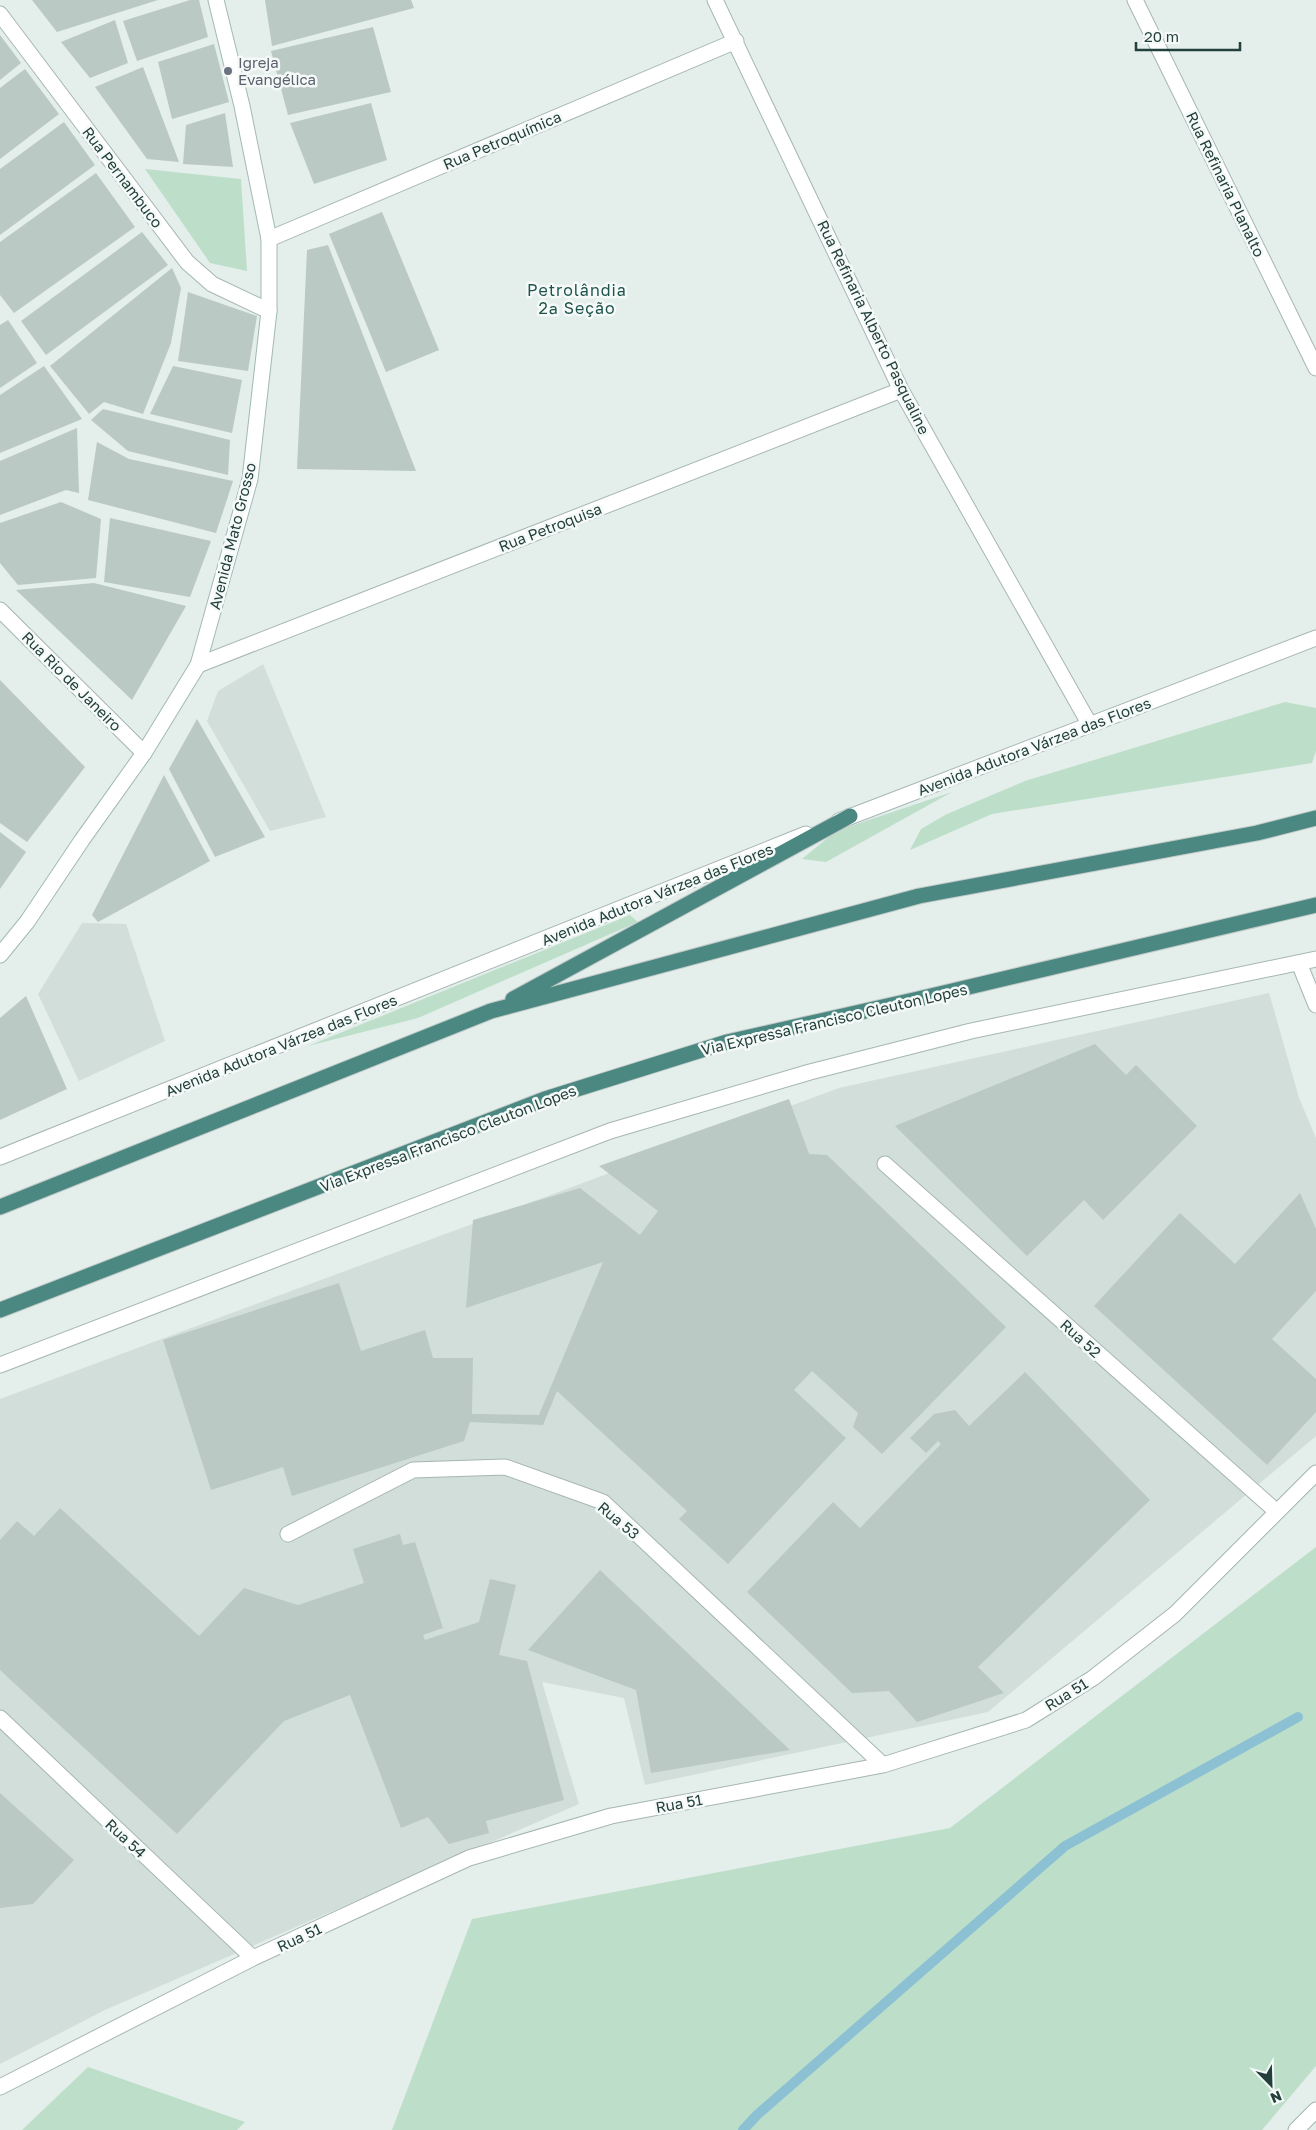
<svg xmlns="http://www.w3.org/2000/svg" width="1316" height="2130" viewBox="0 0 1316 2130" font-family="'Golos Text',sans-serif">
<style>
.built{fill:#d2deda}
.green{fill:#bddfca}
.lines{fill:none;stroke-linecap:round;stroke-linejoin:round}
.stream{stroke:#8cc1d3;stroke-width:10}
.building{fill:#bac9c4}
.minor-casing{stroke:#a6b6b3;stroke-width:17}
.tertiary-casing{stroke:#a6b6b3;stroke-width:17}
.secondary-casing{stroke:#a2bab4;stroke-width:17}
.trunk-casing{stroke:#c1cac8;stroke-width:17}
.minor{stroke:#fff;stroke-width:15}
.tertiary{stroke:#fff;stroke-width:15}
.secondary{stroke:#fff;stroke-width:15}
.trunk{stroke:#4b8881;stroke-width:15}
.worship-dot{fill:#6b7280;stroke:#f5faf8;stroke-width:2}
.labels{text-anchor:middle;dominant-baseline:central;stroke-width:5;stroke-linejoin:round;paint-order:stroke}
.worship-label{font-size:15px;fill:#5b616d;stroke:#f5faf8;text-anchor:start}
.street-label{font-size:15px;fill:#23403c;stroke:#f5faf8}
.neighbourhood-label{font-size:16px;letter-spacing:1px;fill:#1e534c;stroke:#f5faf8}
</style>
<rect width="100%" height="100%" fill="#e4eeeb"/>
<path class="built" d="M263 664 326 817 270 831 207 721 218 691Z
M82 923 126 924 165 1041 79 1081 38 994Z
M1269 993 1299 1098 1316 1138V1436L988 1712 645 1785 624 1698 542 1682 579 1804 105 2010 0 2064V1399L839 1088Z"/>
<path class="green" d="M145 169 241 179 247 271 210 263Z
M1285 702 1316 708V751L1312 763 992 814 910 850 921 829 947 814 1025 781Z
M952 792 826 862 802 859 836 831Z
M630 915 638 922 418 1018 308 1046Z
M1316 1547V2066L1262 2130H392L472 1919 950 1828Z
M88 2067 245 2122 237 2130H22Z"/>
<g class="lines">
<path class="stream" d="M743 2130 757 2115 1065 1846 1298 1717"/>
</g>
<path class="building" d="M32 0H158L57 32Z
M190 0H199L208 37 137 61 123 21Z
M265 0H411L414 8 272 46Z
M115 20 128 63 90 78 61 42Z
M373 27 391 92 288 115 271 51Z
M0 35 21 63 0 80Z
M214 44 229 102 172 119 158 62Z
M143 67 179 162 147 159 95 87Z
M25 69 59 114 0 159V88Z
M371 103 387 160 314 184 290 123Z
M225 113 233 167 183 164 186 125Z
M64 122 95 165 0 235V169Z
M96 173 135 227 14 313 0 295V242Z
M382 212 439 350 386 372 329 234Z
M142 232 168 265 46 355 21 321Z
M328 245 416 471 297 469 307 250Z
M172 268 181 288 171 343 143 414 104 402 89 414 50 366Z
M188 292 257 316 248 371 178 361Z
M8 320 37 363 0 388V325Z
M44 366 82 419 0 453V395Z
M173 366 242 380 232 433 150 414Z
M103 409 230 440 228 475 128 451 91 420Z
M77 428 79 493 66 490 0 515V461Z
M97 442 129 459 233 481 216 533 88 500Z
M61 502 101 519 96 578 18 585 0 563V523Z
M110 518 211 541 190 597 104 582Z
M94 583 186 606 132 700 16 590Z
M0 680 85 767 27 842 0 823Z
M197 719 265 837 215 857 169 769Z
M164 775 210 861 98 922 92 915Z
M0 832 26 852 0 889Z
M26 996 67 1089 0 1120V1018Z
M1095 1044 1126 1075 1136 1065 1197 1126 1103 1220 1084 1200 1027 1256 895 1126Z
M789 1099 809 1154 827 1155 1006 1327 882 1454 853 1427 858 1413 812 1371 794 1390 846 1438 728 1564 679 1519 687 1511 557 1391 543 1425 470 1422 464 1441 292 1496 283 1467 211 1490 163 1340 339 1283 361 1351 425 1330 433 1358H473L472 1414 539 1415 603 1262 466 1308 473 1220 580 1188 640 1235 658 1211 599 1166Z
M1300 1193 1316 1229V1291L1272 1339 1316 1379V1412L1267 1465 1094 1306 1180 1213 1235 1264Z
M1025 1372 1150 1500 978 1667 1004 1693 917 1722 889 1691 852 1693 747 1592 833 1502 860 1528 941 1444 938 1441 926 1453 910 1438 934 1414 955 1410 969 1426Z
M60 1508 199 1636 244 1588 298 1605 364 1583 353 1549 400 1534 403 1545 415 1542 443 1628 423 1635 425 1640 479 1622 490 1579 516 1585 499 1655 527 1661 564 1800 486 1821 489 1833 449 1844 428 1817 401 1828 350 1695 284 1721 177 1834 0 1670V1540L17 1521 34 1536Z
M600 1570 790 1750 651 1773 636 1690 528 1650Z
M0 1793 74 1860 33 1904 0 1908Z"/>
<g class="lines">
<g class="minor-casing">
<path id="minor" d="M715 0 901 390 1090 725
M1135 0 1316 368
M0 14 187 262 212 284 269 311
M269 239 736 41
M0 610 144 753
M198 665 901 390
M885 1164 1277 1512
M288 1534 413 1470 505 1467 603 1502 883 1765
M0 1718 253 1958
M0 2087 253 1958 469 1858 611 1816 883 1765 1026 1720 1093 1678 1175 1614 1316 1473
M1296 2130 1316 2110"/>
</g>
<g class="tertiary-casing">
<path id="tertiary" d="M839 821 1316 638
M1299 963 1316 1005
M0 1157 806 834
M0 1365 610 1131 810 1072 971 1031 1316 959"/>
</g>
<g class="secondary-casing">
<path id="secondary" d="M0 955 27 922 82 840 144 753 198 665 250 479 269 311V239L242 106 216 0"/>
</g>
<g class="trunk-casing">
<path id="trunk" d="M513 999 850 816
M0 1207 491 1011 919 896 1257 833 1316 818
M0 1310 545 1099 727 1042 918 999 1316 905"/>
</g>
<use href="#minor" class="minor"/>
<use href="#tertiary" class="tertiary"/>
<use href="#secondary" class="secondary"/>
<use href="#trunk" class="trunk"/>
</g>
<circle class="worship-dot" cx="228" cy="71" r="5"/>
<g class="labels">
<g class="worship-label">
<text x="238" y="62">Igreja<tspan x="238" dy="17">Evangélica</tspan></text>
</g>
<g class="street-label">
<text transform="translate(502 140) rotate(-23)">Rua Petroquímica</text>
<text transform="translate(123 177) rotate(53)">Rua Pernambuco</text>
<text transform="translate(1226 184) rotate(64)">Rua Refinaria Planalto</text>
<text transform="translate(874 327) rotate(64)">Rua Refinaria Alberto Pasqualine</text>
<text transform="translate(550 527) rotate(-21)">Rua Petroquisa</text>
<text transform="translate(232 536) rotate(-76)">Avenida Mato Grosso</text>
<text transform="translate(72 681) rotate(45)">Rua Rio de Janeiro</text>
<text transform="translate(1034 746) rotate(-21)">Avenida Adutora Várzea das Flores</text>
<text transform="translate(657 894) rotate(-22)">Avenida Adutora Várzea das Flores</text>
<text transform="translate(834 1019) rotate(-13)">Via Expressa Francisco Cleuton Lopes</text>
<text transform="translate(281 1045) rotate(-22)">Avenida Adutora Várzea das Flores</text>
<text transform="translate(448 1138) rotate(-21)">Via Expressa Francisco Cleuton Lopes</text>
<text transform="translate(1081 1338) rotate(42)">Rua 52</text>
<text transform="translate(619 1520) rotate(40)">Rua 53</text>
<text transform="translate(1066 1694) rotate(-32)">Rua 51</text>
<text transform="translate(679 1803) rotate(-10)">Rua 51</text>
<text transform="translate(126 1838) rotate(43)">Rua 54</text>
<text transform="translate(299 1937) rotate(-25)">Rua 51</text>
</g>
<g class="neighbourhood-label">
<text x="577" y="290">Petrolândia<tspan x="577" dy="18">2ª Seção</tspan></text>
</g>
</g>
<g transform="translate(1271 2085) rotate(157)" stroke="#f5faf8" stroke-width="4" paint-order="stroke">
<path d="M0-4L9 19L0 12L-9 19Z" fill="#23403c"/>
<text y="-8" font-size="14" font-weight="bold" text-anchor="middle" fill="#23403c">N</text>
</g>
<path d="M1136 42v8h104v-8" fill="none" stroke="#23403c" stroke-width="2.5"/>
<text x="1144" y="42" font-size="15" fill="#23403c" stroke="#f5faf8" stroke-width="4" paint-order="stroke">20 m</text>
</svg>
